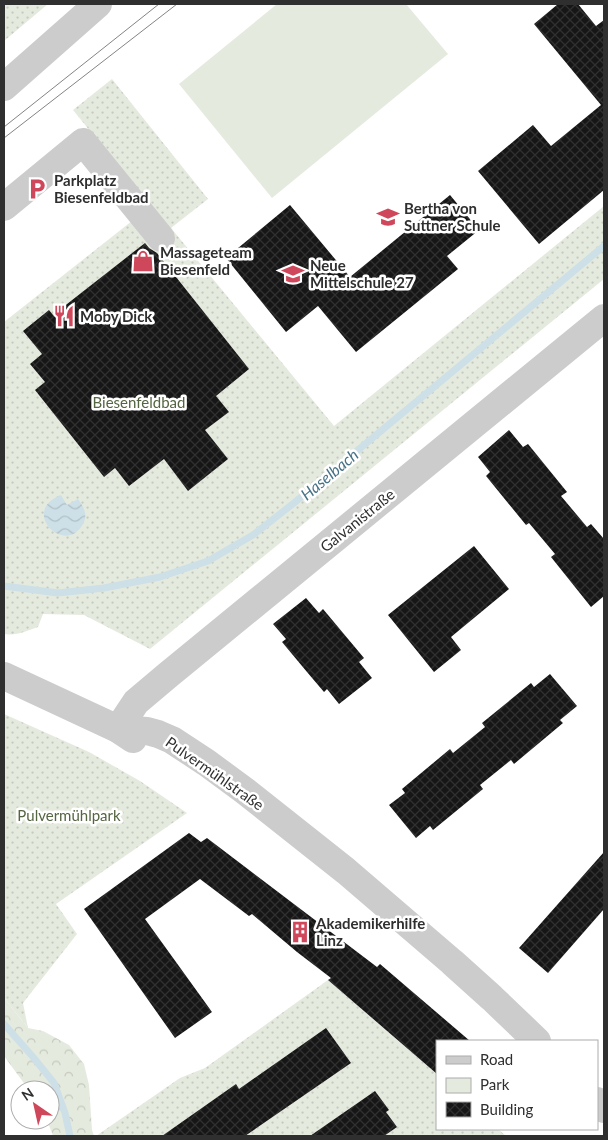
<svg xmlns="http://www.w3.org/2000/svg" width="608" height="1140" viewBox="0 0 608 1140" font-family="Lato,sans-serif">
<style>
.green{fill:url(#green-dots)}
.forest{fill:url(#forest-crowns)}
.pitch{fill:#e5eade}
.water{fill:url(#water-waves)}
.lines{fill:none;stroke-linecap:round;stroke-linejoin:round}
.stream{stroke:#cddfe7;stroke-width:7}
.building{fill:url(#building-cross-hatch)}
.minor{stroke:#ccc;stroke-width:28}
.tertiary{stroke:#ccc;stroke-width:28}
.tram{stroke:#848484;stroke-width:1}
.labels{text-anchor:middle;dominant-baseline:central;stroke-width:5;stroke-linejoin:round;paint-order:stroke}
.poi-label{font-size:15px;font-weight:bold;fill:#2f2f2f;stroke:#fff;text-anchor:start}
.park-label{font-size:15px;fill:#546542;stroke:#fff}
.street-label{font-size:15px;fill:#2f2f2f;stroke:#fff}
.water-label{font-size:16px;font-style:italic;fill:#477287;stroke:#fff}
</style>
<defs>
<pattern id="green-dots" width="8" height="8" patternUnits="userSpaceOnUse" patternTransform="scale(1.25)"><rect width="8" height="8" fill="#e5eade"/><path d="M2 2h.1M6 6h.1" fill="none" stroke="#c5c9bf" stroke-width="1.8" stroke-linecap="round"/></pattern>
<pattern id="forest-crowns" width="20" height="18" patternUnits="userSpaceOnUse" patternTransform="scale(1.25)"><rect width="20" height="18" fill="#e5eade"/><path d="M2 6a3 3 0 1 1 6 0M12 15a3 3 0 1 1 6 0" fill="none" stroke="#c5c9bf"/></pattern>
<pattern id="water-waves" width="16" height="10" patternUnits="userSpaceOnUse" patternTransform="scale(1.25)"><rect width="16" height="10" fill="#cddfe7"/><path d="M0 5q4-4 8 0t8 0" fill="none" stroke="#b0c0c6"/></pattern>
<pattern id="building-cross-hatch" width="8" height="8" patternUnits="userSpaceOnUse" patternTransform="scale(1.25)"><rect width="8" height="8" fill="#161616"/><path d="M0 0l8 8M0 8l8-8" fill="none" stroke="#303030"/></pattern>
</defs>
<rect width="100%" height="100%" fill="#fff"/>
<path class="green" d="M4 4H48L4 41Z
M112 79 208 199 171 228 334 426 604 206V279L150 649 84 615 43 614 38 627C27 631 16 636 4 634V322L151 206 73 110Z
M4 714 89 752 140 781 187 813 56 904 77 934 23 1003 28 1028 4 998Z
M328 980 437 1074V1129H498L506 1136H96L180 1078 205 1068Z"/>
<path class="forest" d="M4 998 28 1028 43 1031 69 1045 84 1064 89 1085 92 1130 94 1136H53L47 1120H50V1090H29L4 1056Z"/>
<path class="pitch" d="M277 4H406L448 54 272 198 179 84Z"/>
<path class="water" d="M61 495 67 505 78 499C84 507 88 515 83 524 65 557 19 511 61 495Z"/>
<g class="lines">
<path class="stream" d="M4 586 58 593 104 588 160 577 208 561 253 535 294 503 604 246
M4 1024 33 1057 54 1083 65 1113 70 1136"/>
</g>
<path class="building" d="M558 4H578L596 26 604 20V190L539 244 478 171 533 125 551 146 601 105 534 24Z
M450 195 479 230 447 256 458 269 356 352 318 306 286 332 226 258 290 205 350 277Z
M145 243 149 248 157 253 249 369 216 396 229 412 205 430 228 459 188 491 164 459 129 486 115 468 104 477 35 390 45 382 30 364 42 354 23 331 49 310 53 315Z
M509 430 523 447 528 444 567 492 561 496 587 527 591 524 604 539V596L591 607 551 557 555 554 529 523 526 525 486 476 490 472 478 457Z
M474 546 509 589 451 637 461 650 434 672 388 615Z
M306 598 319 613 323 609 364 658 359 662 372 678 339 704 327 689 324 692 307 672 282 642 286 639 273 624Z
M550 674 577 706 560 720 563 723 514 764 511 760 480 785 483 789 433 830 430 826 416 838 389 805 405 793 402 789 450 749 453 753 485 727 482 723 531 683 534 687Z
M189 833 201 842 207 838 377 967 380 964 470 1041H437V1074L328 980 331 978 297 952 252 914 249 916 200 879 145 919 212 1012 175 1038 84 909Z
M604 852V909L548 973 519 948Z
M326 1028 351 1063 245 1136H162L236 1084 239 1089Z
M375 1091 389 1110 386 1112 397 1127 384 1136H310Z"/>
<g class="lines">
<path class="minor" d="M4 207 83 142 161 238
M118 729 136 702 168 675 604 318"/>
<path class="tertiary" d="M4 87 98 4
M4 676 118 729 133 739
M118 729 147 731 158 734 172 740 207 763 245 791 346 871 452 962 492 998 537 1041
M597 1101 604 1109"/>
<path class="tram" d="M4 127 159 4
M4 138 177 4"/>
</g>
<defs>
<g id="parking-bare" transform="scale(1.725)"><path d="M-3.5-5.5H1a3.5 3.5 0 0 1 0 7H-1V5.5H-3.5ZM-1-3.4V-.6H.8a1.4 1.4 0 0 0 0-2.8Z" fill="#cf475a" stroke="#fff" stroke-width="2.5" paint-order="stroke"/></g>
<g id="school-bare" transform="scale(1.725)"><path d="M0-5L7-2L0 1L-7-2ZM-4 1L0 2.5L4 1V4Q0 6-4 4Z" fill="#cf475a" stroke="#fff" stroke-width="2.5" paint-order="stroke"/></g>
<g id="shop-bare" transform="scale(1.725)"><path d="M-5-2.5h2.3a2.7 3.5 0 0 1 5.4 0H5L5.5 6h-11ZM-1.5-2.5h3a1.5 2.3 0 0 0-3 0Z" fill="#cf475a" stroke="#fff" stroke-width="2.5" paint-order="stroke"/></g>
<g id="restaurant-bare" transform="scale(1.725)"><path d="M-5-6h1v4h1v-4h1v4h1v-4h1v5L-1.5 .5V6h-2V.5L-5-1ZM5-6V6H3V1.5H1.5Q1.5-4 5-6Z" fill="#cf475a" stroke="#fff" stroke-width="2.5" paint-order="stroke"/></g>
<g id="building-bare" transform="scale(1.725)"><path d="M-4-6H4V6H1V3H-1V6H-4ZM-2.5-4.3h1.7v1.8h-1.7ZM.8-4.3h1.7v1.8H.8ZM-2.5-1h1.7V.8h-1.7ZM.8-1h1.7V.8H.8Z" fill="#cf475a" stroke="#fff" stroke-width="2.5" paint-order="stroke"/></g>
</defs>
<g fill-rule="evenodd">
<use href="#parking-bare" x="37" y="189"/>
<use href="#school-bare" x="388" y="217"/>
<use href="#shop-bare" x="143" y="261"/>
<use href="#school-bare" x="293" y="274"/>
<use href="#restaurant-bare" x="64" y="316"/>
<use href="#building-bare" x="300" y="932"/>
</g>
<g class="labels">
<g class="poi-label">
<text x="54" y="180">Parkplatz<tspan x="54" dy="17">Biesenfeldbad</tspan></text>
<text x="404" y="208">Bertha von<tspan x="404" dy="17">Suttner Schule</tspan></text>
<text x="160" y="252">Massageteam<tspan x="160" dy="17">Biesenfeld</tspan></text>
<text x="310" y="265">Neue<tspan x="310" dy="17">Mittelschule 27</tspan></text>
<text x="80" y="316">Moby Dick</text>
<text x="316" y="923">Akademikerhilfe<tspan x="316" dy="17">Linz</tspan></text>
</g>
<g class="park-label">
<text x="139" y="402">Biesenfeldbad</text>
<text x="69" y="815">Pulvermühlpark</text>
</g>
<g class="street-label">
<text transform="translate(357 520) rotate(-39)">Galvanistraße</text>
<text transform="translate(215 773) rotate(35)">Pulvermühlstraße</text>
</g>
<g class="water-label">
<text transform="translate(329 474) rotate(-40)">Haselbach</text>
</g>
</g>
<rect width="608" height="1140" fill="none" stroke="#2f2f2f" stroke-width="10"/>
<rect x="436" y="1040" width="162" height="90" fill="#ffffff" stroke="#acacac"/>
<rect x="446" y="1056" width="25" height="8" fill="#cccccc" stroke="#acacac"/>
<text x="480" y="1065" font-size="15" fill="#2f2f2f">Road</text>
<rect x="446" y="1078" width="25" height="15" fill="#e5eade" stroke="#acacac"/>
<text x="480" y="1090" font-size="15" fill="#2f2f2f">Park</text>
<rect x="446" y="1102" width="25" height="15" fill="url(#building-cross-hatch)" stroke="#acacac"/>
<text x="480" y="1115" font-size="15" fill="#2f2f2f">Building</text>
<g transform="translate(35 1105) rotate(326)"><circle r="24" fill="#ffffff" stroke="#acacac"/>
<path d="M0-4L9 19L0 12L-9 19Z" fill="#cf475a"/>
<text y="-8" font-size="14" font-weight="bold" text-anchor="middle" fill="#2f2f2f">N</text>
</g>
</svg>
